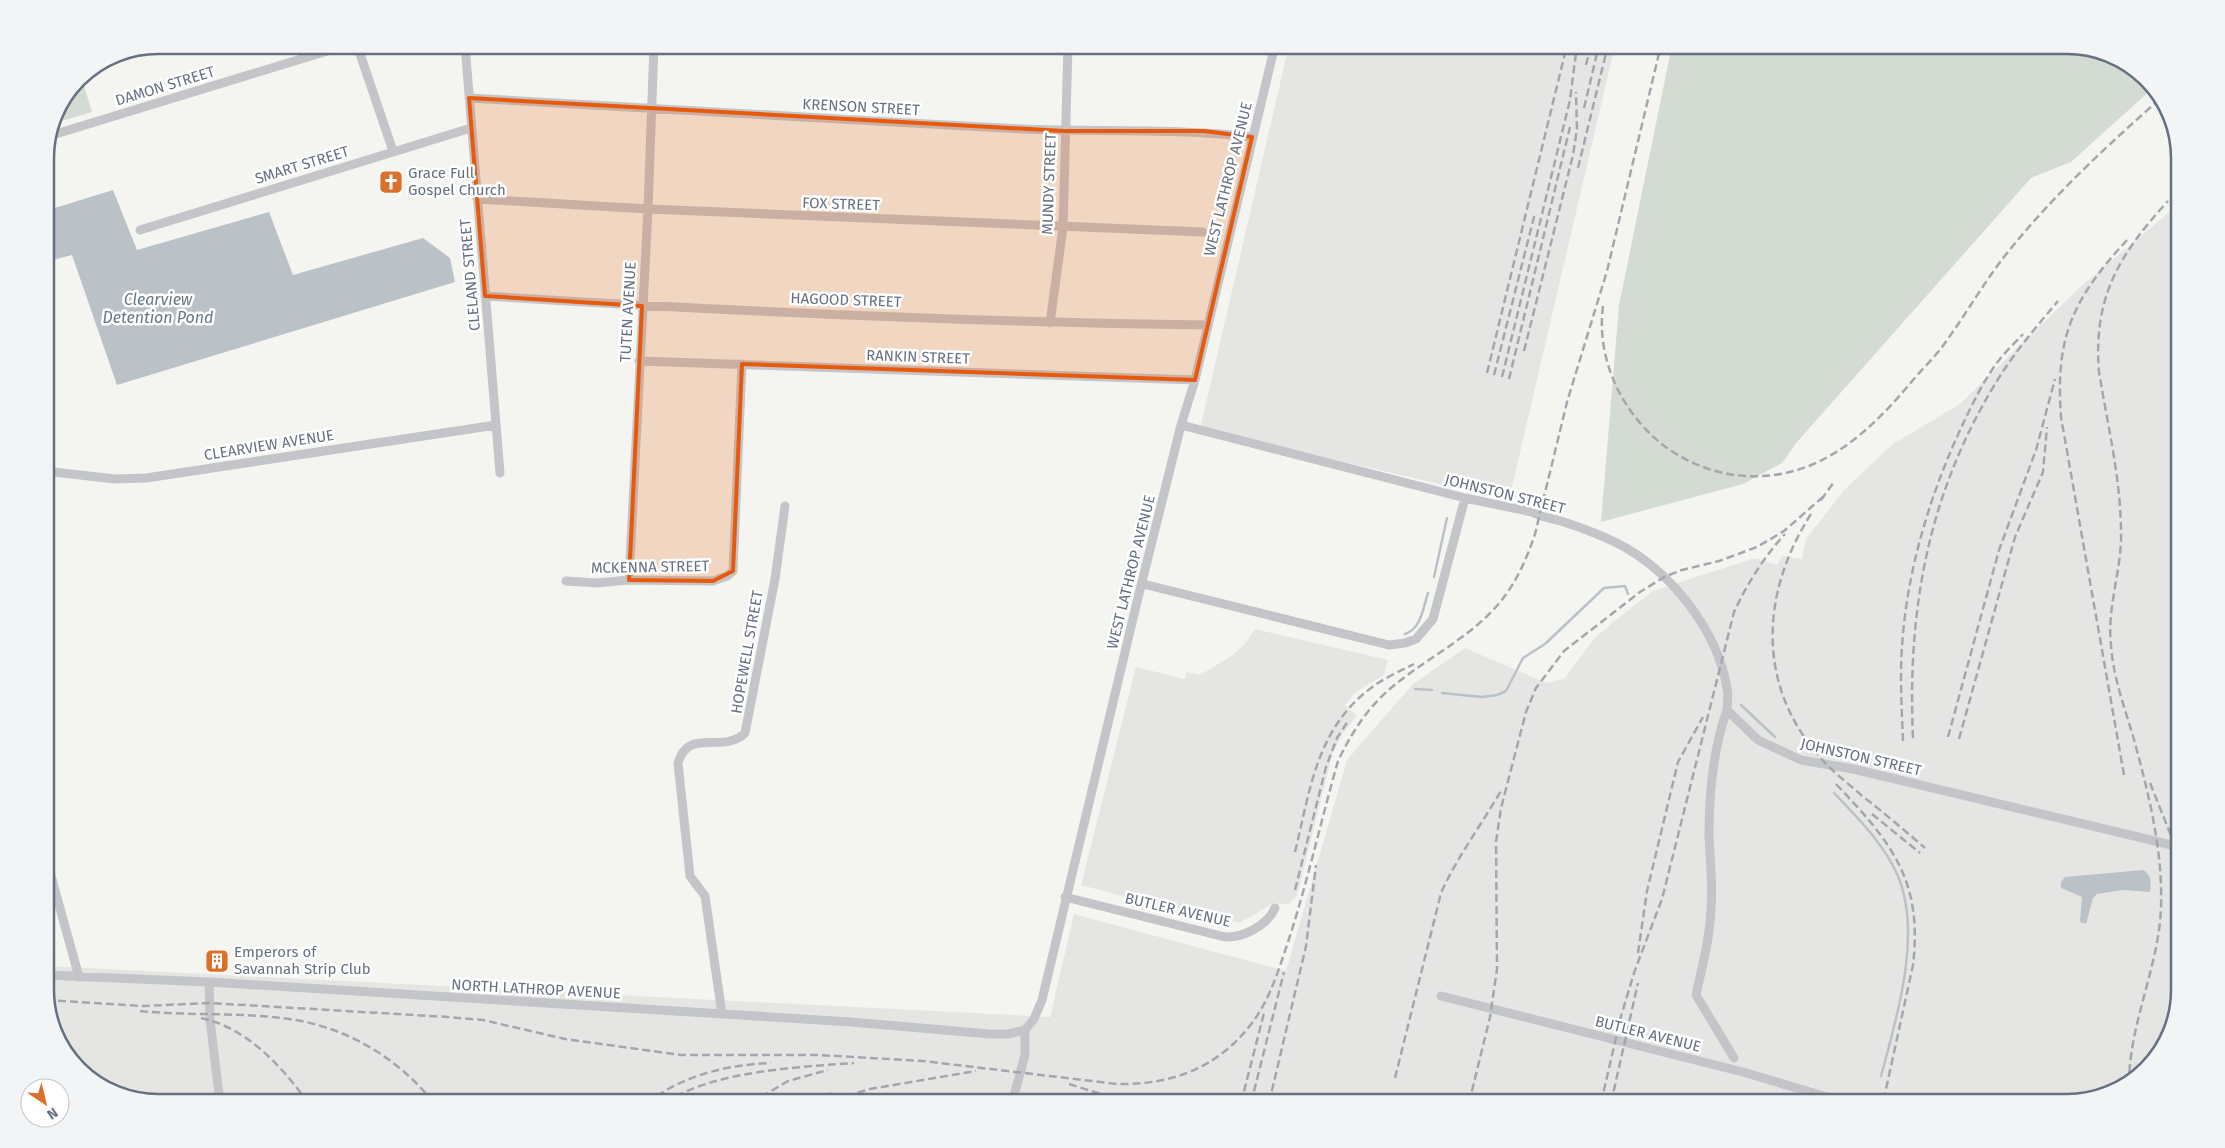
<svg xmlns="http://www.w3.org/2000/svg" width="2225" height="1148" viewBox="0 0 2225 1148" font-family="'Fira Sans',sans-serif">
<style>
.built{fill:#e5e6e4}
.green{fill:#d4dbd2}
.water{fill:#bac2c8}
.lines{fill:none;stroke-linecap:round;stroke-linejoin:round}
.stream{stroke:#bac2c8;stroke-width:2.5}
.minor{stroke:#c3c5c9;stroke-width:9}
.rail{stroke:#a3a7ad;stroke-width:2.5;stroke-dasharray:8 4;stroke-linecap:butt}
.marked{fill:#e8590c;fill-opacity:0.2;stroke:#e8590c;stroke-width:4;stroke-linejoin:round}
.labels{text-anchor:middle;dominant-baseline:central;stroke-width:5;stroke-linejoin:round;paint-order:stroke}
.street-label{font-size:15px;fill:#657081;stroke:#fff}
.poi-label{font-size:15px;fill:#657081;stroke:#fff;text-anchor:start}
.water-label{font-size:16px;font-style:italic;fill:#657785;stroke:#fff}
.rim{fill:none;stroke:#657081;stroke-width:2.5}
</style>
<rect width="100%" height="100%" fill="#f4f5f1"/>
<path class="built" d="M1289 45H1615L1509 500 1200 429Z
M2180 203V990L2168 1040 2130 1084 2067 1103H158L108 1091 64 1053 45 998V914L56 953 48 966 1050 1017 1074 914 1286 971 1347 760 1412 685 1465 648 1546 683 1564 679 1594 639 1612 623 1653 591 1755 558 1777 565 1782 556 1802 559 1806 539 1846 488 1893 444 1960 404 2079 288Z
M1255 629 1388 660 1384 675 1356 692 1345 705 1357 716 1343 733 1333 752 1297 896 1288 904 1274 903 1239 923 1148 901 1146 910 1126 906 1129 898 1081 885 1136 667 1185 679 1187 672 1200 675 1233 655 1245 644Z"/>
<path class="green" d="M1672 45H2067L2117 57 2153 88 2071 162 2031 178 1797 442 1782 463 1743 484 1601 522 1619 305Z
M81 76 92 112 51 124 54 114Z"/>
<path class="water" d="M113 190 137 250 269 212 293 275 423 238 450 258 455 282 117 385 72 255 45 262V211Z
M2143 870C2152 875 2151 883 2150 892L2123 890 2097 894 2093 898 2086 924 2080 922 2082 897 2061 888V882L2065 877Z"/>
<g class="lines">
<path class="stream" d="M1434 577 1447 518
M1405 634C1421 629 1423 608 1428 593
M1415 689 1432 690
M1442 693 1482 697 1497 695 1506 691 1523 658 1545 644 1604 588 1625 586 1628 594
M1741 705 1775 737
M1834 793C1857 817 1883 843 1897 874 1923 932 1897 1017 1881 1076"/>
<path class="minor" d="M357 45 393 151
M465 45 500 473
M469 98C654 110 839 119 1024 129 1100 132 1176 128 1252 137
M49 136 347 45
M477 199 648 209 1203 232
M140 230 471 128
M485 296C725 311 966 322 1207 325
M1050 323 1063 227 1068 45
M639 361 1195 380
M1181 425 1465 498 1532 512C1542 518 1553 518 1564 522 1582 528 1601 535 1617 543 1670 570 1717 629 1727 688 1729 695 1727 703 1727 710L1758 740 1801 760 1853 769 2180 847
M45 471 115 479 146 478 496 425
M629 580 648 209 654 45
M566 581 597 583 629 580 713 581 727 576 733 571 742 364
M1143 584 1389 645 1405 643 1416 639 1433 619 1465 498
M1727 710C1713 749 1709 794 1709 835 1710 860 1713 884 1711 908 1710 938 1702 967 1696 995L1734 1058
M45 854 79 977
M1065 897 1225 937C1243 938 1268 925 1275 908
M45 975 209 982 851 1022 990 1034H1008L1025 1030
M209 982 210 1020 220 1103
M1441 996 1743 1072 1847 1103
M722 1014 705 896 690 876 678 763C689 726 722 755 745 733L775 579 785 506
M1012 1103 1025 1055V1030L1034 1019 1042 1000 1136 606 1181 425 1195 380 1275 45"/>
<path class="rail" d="M1586 65 1591 45
M1584 108 1599 45
M1578 168 1608 45
M1603 306C1596 358 1621 412 1663 445 1687 463 1717 475 1747 476 1819 480 1870 432 1913 380 1923 368 1936 356 1945 343 1966 314 1983 284 2004 257 2051 197 2106 147 2162 97
M1524 351 1573 155 1577 129 1576 92
M1487 373 1567 45
M1494 375 1535 213
M1502 377 1570 100 1577 45
M1509 379 1570 127
M1821 500 1834 482
M1811 514C1761 592 1756 684 1819 756 1831 771 1847 782 1861 795 1883 812 1904 830 1925 848
M1948 737 1999 550 2036 450 2055 379
M1913 738C1907 607 1929 489 2000 376 2017 349 2038 325 2058 301
M1959 739 2015 537 2043 472 2047 427
M1903 741C1902 718 1901 695 1901 672 1902 587 1926 504 1961 428 1972 405 1984 379 2000 359 2007 350 2016 342 2023 334
M2124 775 2061 417C2055 336 2073 299 2127 240
M2150 783 2180 858
M1836 784C1891 842 1923 880 1913 965L1883 1103
M1872 814 1920 853
M1295 852C1310 791 1316 729 1371 688 1384 678 1400 671 1414 664
M1295 890 1326 767 1337 738 1348 721
M1638 953 1647 891 1678 762 1703 717
M46 1000 143 1006 210 1003 448 1017 483 1020 565 1039 681 1055H819L923 1061 1117 1084C1172 1085 1218 1068 1252 1023 1268 1002 1277 975 1285 951 1306 889 1320 824 1338 761 1351 734 1367 708 1391 688 1426 658 1471 638 1501 601 1517 581 1527 558 1535 534L1567 402 1607 271 1661 45
M140 1011C189 1016 240 1012 289 1019 347 1027 398 1058 434 1103
M201 1018C247 1028 282 1066 308 1103
M1395 1078 1441 893C1457 857 1482 824 1502 789
M1069 1084 1101 1094 1120 1103
M2129 1084C2129 1024 2159 967 2161 907 2163 849 2148 791 2133 736 2124 706 2113 676 2111 645 2107 609 2120 575 2121 540 2122 484 2108 427 2099 372 2093 297 2119 255 2168 201
M647 1103C684 1075 725 1065 771 1063
M666 1103C710 1071 800 1067 854 1063
M751 1103 788 1081 828 1070
M808 1103 831 1093
M823 1103 870 1089 976 1071
M1241 1103 1264 1013
M1251 1103 1284 972
M1269 1103 1306 946 1316 865
M1469 1103 1490 1017 1497 969 1496 842 1501 808 1526 712 1536 688 1564 651 1640 592 1664 577 1682 570 1719 561 1757 547 1784 531 1824 496
M1601 1103 1621 1016 1635 970 1662 899 1734 612C1747 584 1764 557 1785 534
M1611 1103 1638 983"/>
</g>
<path class="marked" d="M469 98 1064 131H1204L1252 137 1195 380 742 364 733 571 713 581 629 580 642 306 485 296Z"/>
<defs>
<g id="church-square" transform="scale(1.25)"><rect x="-9" y="-9" width="18" height="18" rx="4" fill="#db702b" stroke="#fff"/><path d="M-1.2-6h2.4v3.5h3.3v2.4h-3.3V6h-2.4V-.1h-3.3v-2.4h3.3Z" fill="#fff"/></g>
<g id="building-square" transform="scale(1.25)"><rect x="-9" y="-9" width="18" height="18" rx="4" fill="#db702b" stroke="#fff"/><path d="M-4-6H4V6H1V3H-1V6H-4ZM-2.5-4.3h1.7v1.8h-1.7ZM.8-4.3h1.7v1.8H.8ZM-2.5-1h1.7V.8h-1.7ZM.8-1h1.7V.8H.8Z" fill="#fff"/></g>
</defs>
<g fill-rule="evenodd">
<use href="#church-square" x="391" y="182"/>
<use href="#building-square" x="217" y="961"/>
</g>
<g class="labels">
<g class="street-label">
<text transform="translate(165 86) rotate(-17)">DAMON STREET</text>
<text transform="translate(861 107) rotate(3)">KRENSON STREET</text>
<text transform="translate(302 165) rotate(-17)">SMART STREET</text>
<text transform="translate(1228 179) rotate(-76)">WEST LATHROP AVENUE</text>
<text transform="translate(1049 184) rotate(-88)">MUNDY STREET</text>
<text transform="translate(841 204) rotate(2)">FOX STREET</text>
<text transform="translate(470 275) rotate(-95)">CLELAND STREET</text>
<text transform="translate(846 300) rotate(2)">HAGOOD STREET</text>
<text transform="translate(628 312) rotate(-87)">TUTEN AVENUE</text>
<text transform="translate(918 357) rotate(2)">RANKIN STREET</text>
<text transform="translate(269 445) rotate(-9)">CLEARVIEW AVENUE</text>
<text transform="translate(1505 494) rotate(14)">JOHNSTON STREET</text>
<text transform="translate(650 567) rotate(-1)">MCKENNA STREET</text>
<text transform="translate(1131 572) rotate(-76)">WEST LATHROP AVENUE</text>
<text transform="translate(747 652) rotate(-80)">HOPEWELL STREET</text>
<text transform="translate(1861 757) rotate(13)">JOHNSTON STREET</text>
<text transform="translate(1178 910) rotate(13)">BUTLER AVENUE</text>
<text transform="translate(536 989) rotate(3)">NORTH LATHROP AVENUE</text>
<text transform="translate(1648 1034) rotate(14)">BUTLER AVENUE</text>
</g>
<g class="poi-label">
<text x="408" y="173">Grace Full<tspan x="408" dy="17">Gospel Church</tspan></text>
<text x="234" y="952">Emperors of<tspan x="234" dy="17">Savannah Strip Club</tspan></text>
</g>
<g class="water-label">
<text x="158" y="299">Clearview<tspan x="158" dy="18">Detention Pond</tspan></text>
</g>
</g>
<path d="M0 0H2225V1148H0ZM158 54H2067A104 104 0 0 1 2171 158V990A104 104 0 0 1 2067 1094H158A104 104 0 0 1 54 990V158A104 104 0 0 1 158 54Z" fill="#f3f4f5" fill-rule="evenodd"/>
<path class="rim" d="M158 54H2067A104 104 0 0 1 2171 158V990A104 104 0 0 1 2067 1094H158A104 104 0 0 1 54 990V158A104 104 0 0 1 158 54Z"/>
<g transform="translate(45 1103) rotate(145)"><circle r="24" fill="#ffffff" stroke="#c1c6cd"/>
<path d="M0-4L9 19L0 12L-9 19Z" fill="#db702b"/>
<text y="-8" font-size="14" font-weight="bold" text-anchor="middle" fill="#657081">N</text>
</g>
</svg>
